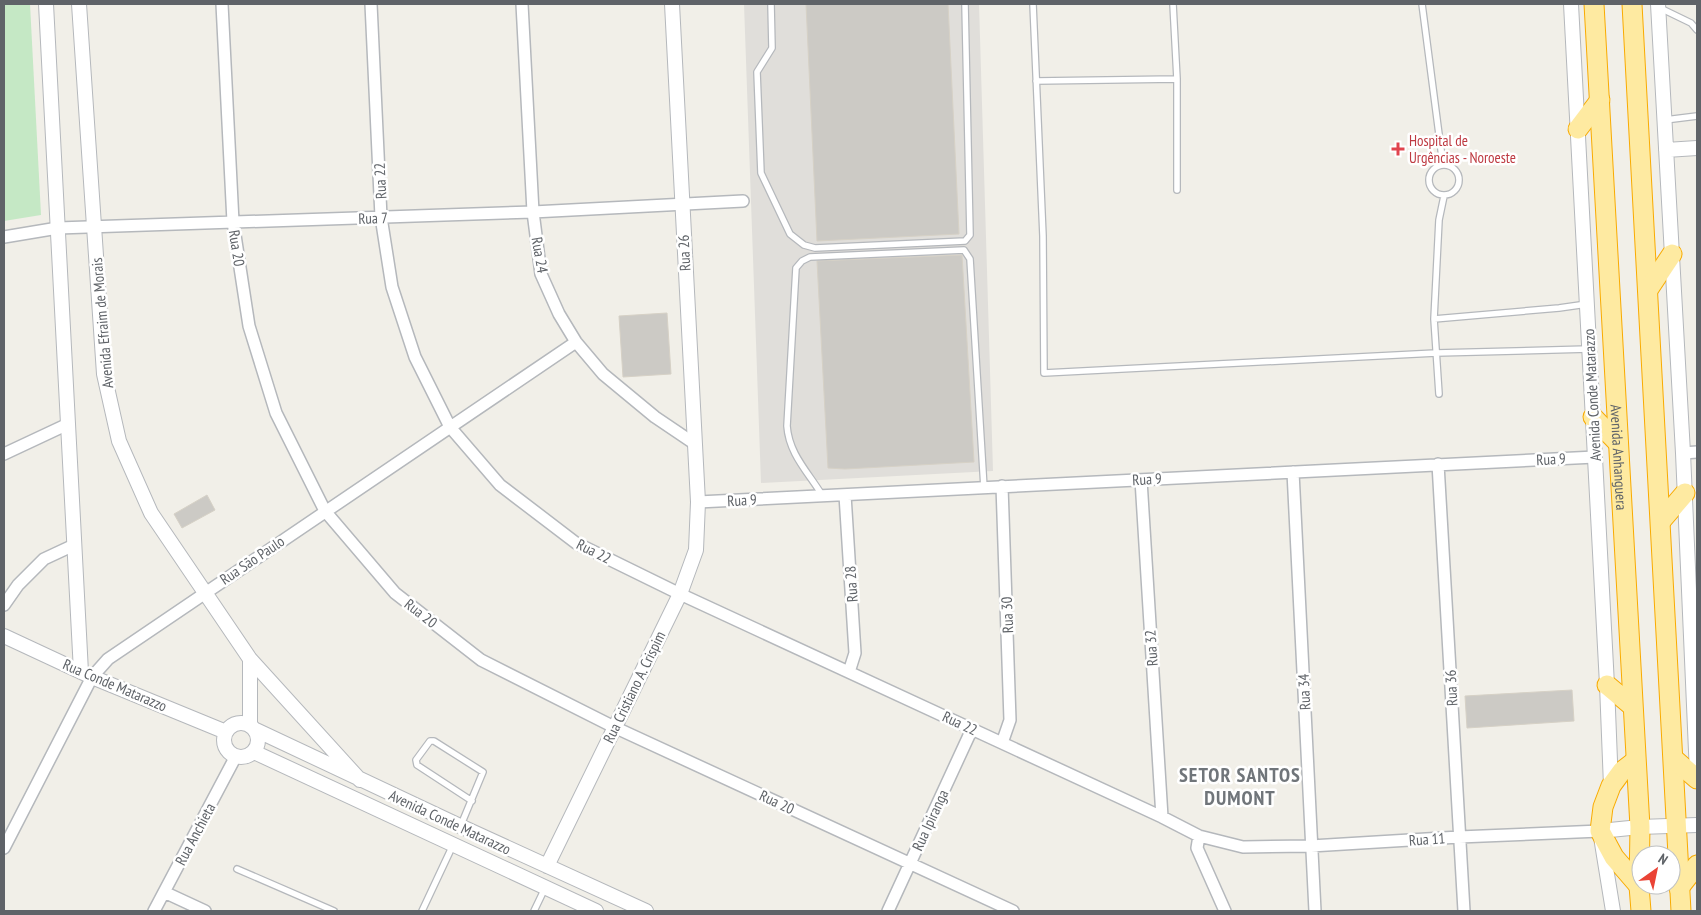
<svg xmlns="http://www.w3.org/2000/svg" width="1701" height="915" viewBox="0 0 1701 915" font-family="'PT Sans Narrow',sans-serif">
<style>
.industrial{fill:#e0deda}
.green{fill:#c5e8c5}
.building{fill:#cccac5;stroke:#d6d1c6}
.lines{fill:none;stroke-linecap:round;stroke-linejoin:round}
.service-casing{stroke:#b5b8bc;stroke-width:8}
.minor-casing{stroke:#b5b8bc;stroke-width:14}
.tertiary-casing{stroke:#b5b8bc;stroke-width:16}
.trunk-casing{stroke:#f9ab00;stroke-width:21}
.service{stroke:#fff;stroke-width:5.5}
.minor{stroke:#fff;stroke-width:11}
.tertiary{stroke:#fff;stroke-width:14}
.trunk{stroke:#feeaa1;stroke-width:19}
.health-dot{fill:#e0444e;stroke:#fff;stroke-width:2}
.labels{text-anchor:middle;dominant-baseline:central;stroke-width:5;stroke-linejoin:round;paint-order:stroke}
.health-label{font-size:15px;fill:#be3a42;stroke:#fff;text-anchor:start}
.street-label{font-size:15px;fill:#5f6368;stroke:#fff}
.district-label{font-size:20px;font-weight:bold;letter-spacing:1px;fill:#70757a;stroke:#fff}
</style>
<rect width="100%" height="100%" fill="#f1efe8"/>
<path class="industrial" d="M744 4H979L993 471 761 483Z"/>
<path class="green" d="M4 4H30L41 215 4 221Z"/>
<path class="building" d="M806 4H948L959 234 817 241Z
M962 255 974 462 845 469 828 468 817 261Z
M667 313 671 374 623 377 619 316Z
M207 495 215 510 182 528 174 514Z
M1572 690 1574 721 1467 728 1465 696Z"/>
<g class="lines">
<g class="service-casing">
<path id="service" d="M771 4 772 48 757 72 761 173 790 234 804 245 815 248 965 241 970 235 965 4
M1033 4 1043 236 1044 373 1436 353 1589 349
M1173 4 1177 79
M1422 4 1443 165
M1660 8 1691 23 1697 30
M1036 81 1177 79V190
M1665 120 1697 116
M1429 180a15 15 0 1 1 30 0a15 15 0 1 1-30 0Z
M1434 319 1559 308 1587 304
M1439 394 1434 319 1439 220 1444 196
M822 495C808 472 789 454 787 426L796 268 802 261 810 257 964 250 970 259 984 488
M461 825 483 772 434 741H430L416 760 417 765 472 801
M237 869 334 911
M422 911 453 845
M534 911 545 888"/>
</g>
<g class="minor-casing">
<path id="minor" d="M222 4 233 222 249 326 276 413 325 511 395 593 481 660 614 727 1013 911
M371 4 381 217 392 287 415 357 450 427 500 485 576 543 680 594 1162 817 1199 836 1243 847 1311 846 1459 837 1600 831
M522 4 533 212 541 274 559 314 576 342 603 374 655 417 695 444
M4 237 58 228 533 212 743 201
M1683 453 1697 452
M4 454 68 424
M1438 464 1464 911
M1293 472 1315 911
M1141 480 1162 817
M845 495 855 653 849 672
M698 502 1595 457
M4 605 18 585 44 559 74 545
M1002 743 1010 720 1002 486
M1199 836 1197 848 1225 911
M4 848 92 677 108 659 576 342
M164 892 205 911
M154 911 236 756
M888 911 972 729"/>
</g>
<g class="tertiary-casing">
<path id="tertiary" d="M46 4 81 672
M79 4 104 374 119 441 151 513 250 659 360 780
M1571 4 1607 685 1611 786
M1658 4 1683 453 1697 774
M1666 150 1697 148
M4 636 92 677 226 732
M250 659V725
M224 740a17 17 0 1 1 34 0a17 17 0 1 1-34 0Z
M256 730 460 826 646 911
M254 752 596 911
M547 866 680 594 696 550 698 502 672 4
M1613 911 1600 831 1640 827 1697 825"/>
</g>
<g class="trunk-casing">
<g id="trunk">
<path id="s1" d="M1594 4 1640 827 1639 886 1641 911"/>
<path d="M1632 4 1681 911"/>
<path d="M1578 129 1600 100"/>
<path d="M1648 290 1672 254"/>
<path d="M1593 417 1618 443"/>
<path d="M1661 521 1685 493"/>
<path d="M1607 685 1632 706"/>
<path d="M1674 759 1697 779"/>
<path d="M1635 761 1622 771 1611 786 1603 807 1600 831 1614 857 1639 886"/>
<path d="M1679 888 1697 865"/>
</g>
</g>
<use href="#service" class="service"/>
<use href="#minor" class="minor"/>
<use href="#tertiary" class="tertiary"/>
<use href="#trunk" class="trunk"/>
</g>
<path class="health-dot" d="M1395.5 141.5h5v5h5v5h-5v5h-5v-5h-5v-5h5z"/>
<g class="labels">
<g class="health-label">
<text x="1409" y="140">Hospital de<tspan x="1409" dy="17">Urgências - Noroeste</tspan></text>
</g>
<g class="street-label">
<text transform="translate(380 181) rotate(-93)">Rua 22</text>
<text transform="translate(373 218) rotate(-2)">Rua 7</text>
<text transform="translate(237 248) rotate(81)">Rua 20</text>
<text transform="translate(684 253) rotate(-93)">Rua 26</text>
<text transform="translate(540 255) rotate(80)">Rua 24</text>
<text transform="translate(102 323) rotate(-95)">Avenida Efraim de Morais</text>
<text transform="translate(1592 395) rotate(-93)">Avenida Conde Matarazzo</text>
<text stroke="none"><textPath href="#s1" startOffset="454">Avenida Anhanguera</textPath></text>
<text transform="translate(1551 459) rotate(-3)">Rua 9</text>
<text transform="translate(1147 479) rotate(-3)">Rua 9</text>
<text transform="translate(742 500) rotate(-3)">Rua 9</text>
<text transform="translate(594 551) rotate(27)">Rua 22</text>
<text transform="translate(252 560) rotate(-34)">Rua São Paulo</text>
<text transform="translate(851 584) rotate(-94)">Rua 28</text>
<text transform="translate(421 613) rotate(38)">Rua 20</text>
<text transform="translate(1007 615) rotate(-92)">Rua 30</text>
<text transform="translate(1151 648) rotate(-94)">Rua 32</text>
<text transform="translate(115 685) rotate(23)">Rua Conde Matarazzo</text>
<text transform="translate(634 687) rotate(-64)">Rua Cristiano A. Crispim</text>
<text transform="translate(1451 688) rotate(-93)">Rua 36</text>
<text transform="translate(1304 692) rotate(-93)">Rua 34</text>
<text transform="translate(960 723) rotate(25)">Rua 22</text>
<text transform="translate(777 802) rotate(25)">Rua 20</text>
<text transform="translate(930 820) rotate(-65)">Rua Ipiranga</text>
<text transform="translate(450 822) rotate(25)">Avenida Conde Matarazzo</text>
<text transform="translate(195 834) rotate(-62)">Rua Anchieta</text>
<text transform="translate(1427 839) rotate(-4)">Rua 11</text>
</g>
<g class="district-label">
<text x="1240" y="775">SETOR SANTOS<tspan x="1240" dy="23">DUMONT</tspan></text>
</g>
</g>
<rect width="1701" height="915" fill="none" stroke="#5f6368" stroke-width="10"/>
<g transform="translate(1656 870) rotate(33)"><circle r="24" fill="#ffffff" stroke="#bfc1c3"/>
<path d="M0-4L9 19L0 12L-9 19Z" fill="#ea4335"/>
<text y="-8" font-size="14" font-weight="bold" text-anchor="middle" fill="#5f6368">N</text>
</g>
</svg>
